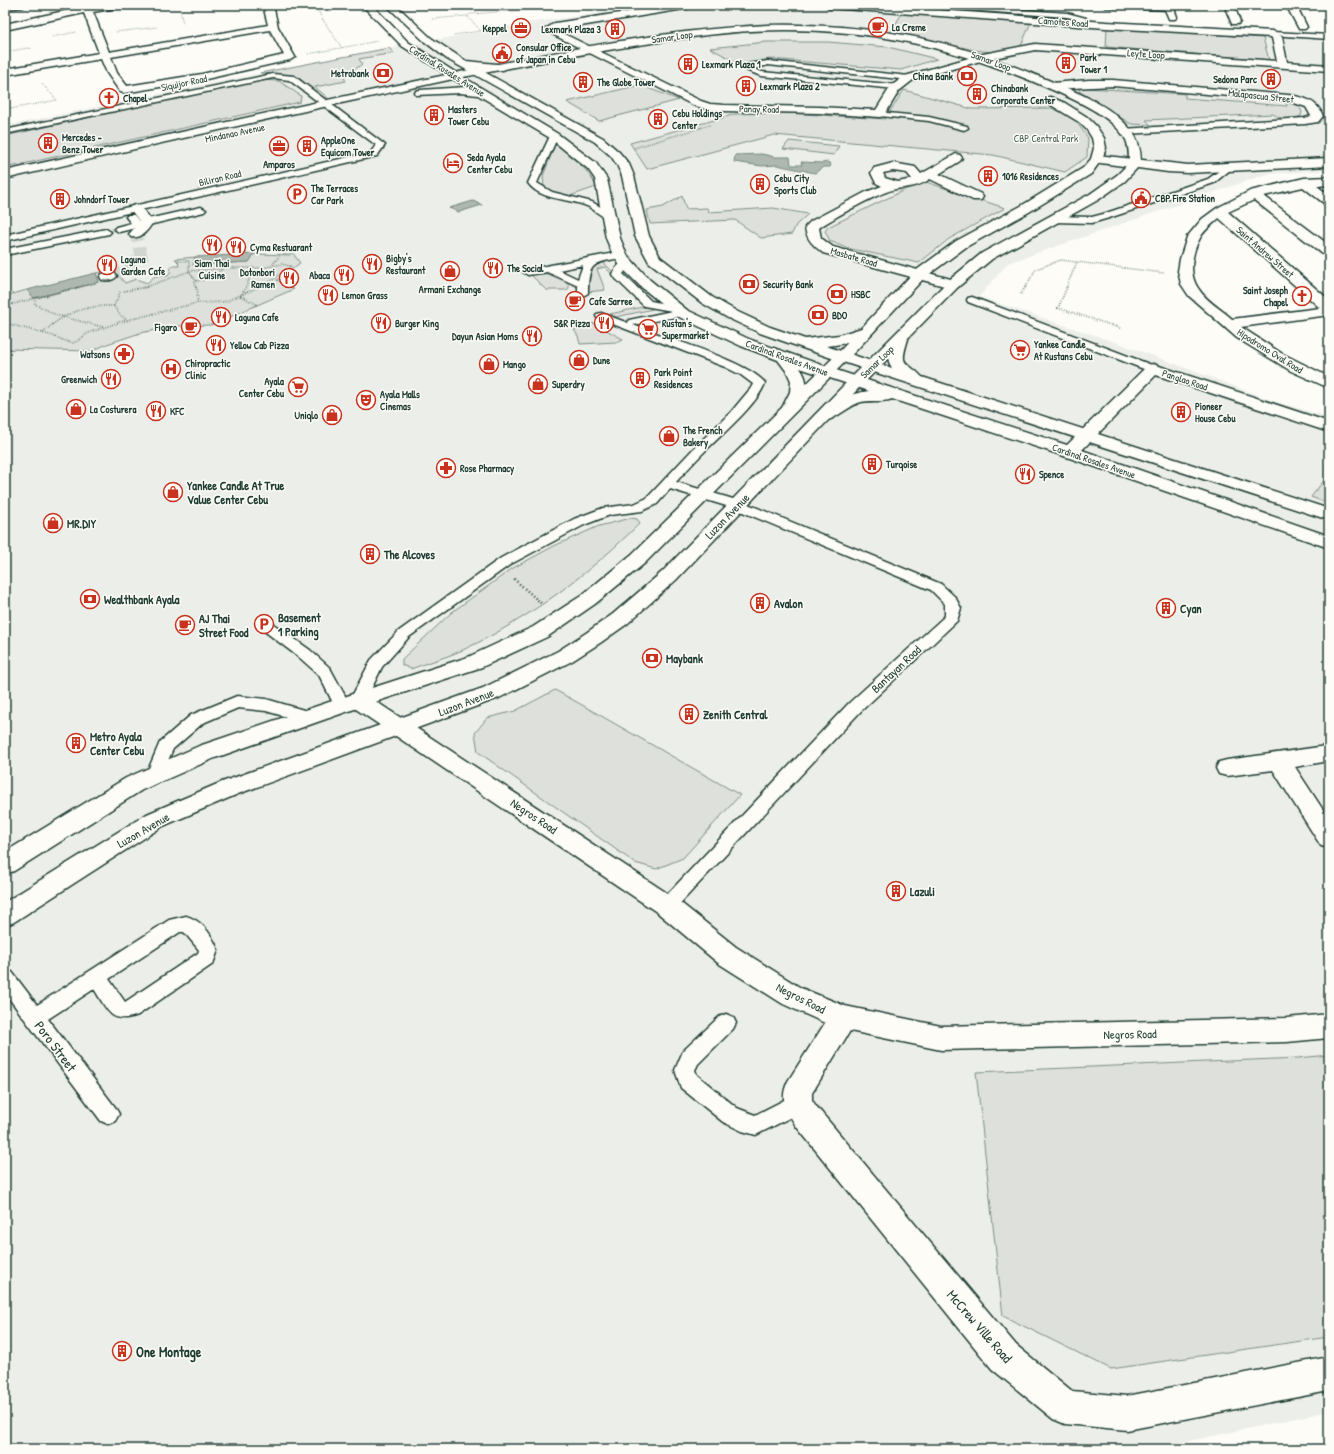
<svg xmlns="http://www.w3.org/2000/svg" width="1334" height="1454" viewBox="0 0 1334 1454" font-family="'Patrick Hand',sans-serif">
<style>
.built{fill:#eceee9}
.green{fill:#dde0db;stroke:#7e8e88}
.water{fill:#aeb8b1;stroke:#75877f}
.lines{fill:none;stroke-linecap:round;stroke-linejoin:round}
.pedestrian-tunnel{stroke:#d1d6d0;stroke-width:12;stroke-dasharray:12 6;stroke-linecap:butt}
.service-casing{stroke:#1f3d34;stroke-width:3}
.pedestrian-casing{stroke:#1f3d34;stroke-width:3}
.minor-casing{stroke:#1f3d34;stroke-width:3}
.tertiary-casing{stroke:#1f3d34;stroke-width:3}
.secondary-casing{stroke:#1f3d34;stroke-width:3}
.path-far3{stroke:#1f3d34;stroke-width:1;stroke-dasharray:0.5 1.5;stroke-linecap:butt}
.path-far2{stroke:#1f3d34;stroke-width:1.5;stroke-dasharray:0.5 1.5;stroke-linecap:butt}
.path-far1{stroke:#1f3d34;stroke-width:2;stroke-dasharray:0.5 2;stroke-linecap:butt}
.path{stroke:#1f3d34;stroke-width:2.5;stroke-dasharray:1 2.5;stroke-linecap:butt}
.service{fill:#fdfcf7;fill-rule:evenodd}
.pedestrian{fill:#fdfcf7;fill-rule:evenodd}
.minor{fill:#fdfcf7;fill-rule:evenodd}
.tertiary{fill:#fdfcf7;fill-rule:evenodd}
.secondary{fill:#fdfcf7;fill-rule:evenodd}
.labels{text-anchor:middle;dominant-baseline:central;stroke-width:3;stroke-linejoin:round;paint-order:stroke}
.far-street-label{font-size:10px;fill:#1f3d34;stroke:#fdfcf7}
.far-poi-label{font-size:10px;font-weight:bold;fill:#1f3d34;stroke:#fdfcf7;text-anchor:start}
.far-park-label{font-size:10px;fill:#455e55;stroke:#fdfcf7}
.poi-label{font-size:12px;font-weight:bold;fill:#1f3d34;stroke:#fdfcf7;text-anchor:start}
.street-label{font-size:12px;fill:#1f3d34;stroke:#fdfcf7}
.near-street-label{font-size:14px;fill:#1f3d34;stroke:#fdfcf7}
.near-poi-label{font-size:14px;font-weight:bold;fill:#1f3d34;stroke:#fdfcf7;text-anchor:start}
</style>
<rect width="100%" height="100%" fill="#fdfcf7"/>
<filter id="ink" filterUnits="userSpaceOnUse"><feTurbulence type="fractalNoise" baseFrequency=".025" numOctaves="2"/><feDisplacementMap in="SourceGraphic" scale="8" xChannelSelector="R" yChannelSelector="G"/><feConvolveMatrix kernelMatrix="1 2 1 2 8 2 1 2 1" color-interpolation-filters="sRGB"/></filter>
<g filter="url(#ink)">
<path class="built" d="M663 5H939L1063 14 1121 23 1329 34V170L1267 174 1008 263 979 297 1124 345 1280 403 1329 417V1411L1152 1449H5V126L295 66 527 23Z"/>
<path class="green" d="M902 13 1031 22 1021 46 992 52 974 50 932 40 891 32Z
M1107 27 1263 38 1269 60 1106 47Z
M766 42H828L888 47 937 59 901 70 771 59 740 64 710 48Z
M389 48 394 53 359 59 362 64 344 78 346 81 315 87 328 98 323 99 300 79 292 75 260 73Z
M259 80 279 81 301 96 300 102 5 168V136Z
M640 85 679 100 599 121 567 102Z
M1086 88 1185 94V98L1287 106 1286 100C1294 103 1299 104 1302 112L1301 116C1291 120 1281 120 1273 114L1146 120 1151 125 1131 124 1080 92 1079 89Z
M904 90 972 109 1051 108 1073 117 1088 138 1087 157 1065 172 993 155 774 135 647 169 630 143 736 114 787 113 885 119Z
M789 141 839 146 834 155 783 149Z
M555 145 559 146C573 159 590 170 596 187L570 196 554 193 544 187 543 176Z
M923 181 1005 208 949 239 919 263 846 248 830 241 825 231 828 227Z
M682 196 686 209 707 208 709 212 773 208 808 214 796 225 792 234 761 238 735 220 650 224 647 210 663 207Z
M292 252 300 263 277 280 294 289 211 325 177 326 140 333 107 344 92 351 5 349V296L27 290 35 298 99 282 96 273 111 270 109 274 114 277 118 275 125 283 136 279 147 283 155 276H168L170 273 171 266H179L178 261 175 259 195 257 193 265 249 262 254 254 290 255Z
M601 263H604L626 285 623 286 605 267 597 269 605 290 587 292C589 279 587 269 601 263Z
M530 274C541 273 569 274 569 288L567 290H546Z
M647 306 652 307 653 309 616 317 610 314Z
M593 323 623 339 617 342 580 344 578 336 574 330Z
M1329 474V504L1311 497Z
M631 518 637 519 640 523C590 573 530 618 465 649 448 657 429 662 411 669L402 665V659L452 612 513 568 556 545 599 526Z
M555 690 575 701 740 795 683 858 656 869 635 863 478 752 475 733 487 718 515 711Z
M1329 1055V1337L1111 1369 1003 1316 976 1072 1298 1058Z"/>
<path class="water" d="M762 154 775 157H790L791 165H802L801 162 822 163 828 162 831 165 830 167H823L815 173 777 165 762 166 734 162 735 155Z
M473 201 482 205 459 212 449 208Z
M254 254 249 262 193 265 195 257Z
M96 273 99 282 34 298 27 290Z"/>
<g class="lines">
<path class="pedestrian-tunnel" d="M110 276 142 258 136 234"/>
<g class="service-casing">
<path id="service" d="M5 5H26L23 7 5 9Z
M904 5H917C915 7 903 12 900 11V9Z
M922 5H953L1067 13 1086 18 1087 24 1082 25 1081 20 1067 17 925 7Z
M1102 5C1114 5 1164 2 1172 8L1169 10 1105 7Z
M1273 32 1329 35V39L1271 35 1270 34Z
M768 61 909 76 913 78 909 80 768 65 754 69 762 72 899 85 900 87 896 89 761 76 746 70 749 64Z
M273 74 294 76 385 145 377 156 5 241V235L371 152 376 145 289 80 273 78 5 134V130Z
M877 112 929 117 967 126 968 128 964 130 929 121 880 116 876 114Z
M551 134H554L558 136 537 183 552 192 592 202 611 213 613 215 611 217C603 219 596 211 589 207 569 197 542 202 528 183Z
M1227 165 1231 168 1230 170 1214 183 1109 218 1092 223 1054 222 1049 219 1054 216 1092 217 1103 214 1208 179Z
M201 207 206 210 204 212 119 232 114 229 116 227 131 223 126 217 128 215H134L139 221Z
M106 229 111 232 109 234 5 255V249Z
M620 252 625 255 623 257C596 264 588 259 588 293L583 296 578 293V286L547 272 528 275 523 272 524 270ZM583 265 578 279 559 270Z
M626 261 631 264 623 274 651 301 680 307 681 310 685 311 686 313 681 316 633 325C661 336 750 362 765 383 758 404 720 436 703 453 694 462 685 472 676 482L743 502 941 584 955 597 961 608 957 621 861 711 673 911 667 914 661 911 658 906 661 901 849 703 945 616V604L931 590 733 508 670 489 657 504 642 511 610 515 584 525 511 564 409 637 382 667 364 704 358 706 352 704 350 700 371 660 399 631 501 558 574 519 603 508 634 504 647 498 694 448 731 412 751 388 753 384 741 375 725 367 597 318 596 316 597 314 601 313 628 323 629 320 672 311 644 306 613 276 612 274C615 269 620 262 626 261Z
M972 297 1157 367 1159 369 1157 371H1149L968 302 967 300 968 298Z
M264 619 269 621 310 650 330 668 350 705 348 709 342 711 336 709 319 675 300 658 259 627 257 624 259 621Z
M237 696 266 699 314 713 316 717 314 721 308 723 266 711 238 708 203 723 173 749 160 779 154 781 148 779 146 775 160 742 191 715Z
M186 916C203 921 212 935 218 950L213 964 138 1015C110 1025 108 1010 94 989L48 1019 115 1107 119 1114 115 1121 108 1124 101 1121 5 993V970L12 972 37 1005 169 920ZM180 932H184L199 950 198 953 125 1002 109 979Z
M726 1014 733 1017 736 1023 733 1029 698 1064 695 1070 697 1075 737 1108 755 1115 798 1093 805 1096 808 1103 805 1110 756 1135 742 1131 723 1122 681 1088 675 1070 683 1051 719 1017Z"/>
</g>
<g class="pedestrian-casing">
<path id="pedestrian" d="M136 205 140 206 153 222C148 230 142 239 131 237L129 234 140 222 130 209 132 206Z
M110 272 115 273 117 276C113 281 108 281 102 280L100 277 102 274Z"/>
</g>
<g class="minor-casing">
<path id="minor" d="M100 5H121L116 8 93 12 109 52 268 25 263 5H273L278 27 295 57 290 60 202 80 124 93 120 92 107 73 101 59 5 75V69L99 53 84 13 5 30V24L87 6ZM270 30 284 55 202 74 127 86 117 73 111 57Z
M672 5H695L690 8 556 30 701 101 710 104 724 105 819 107 876 110 891 86 905 76 983 54 1035 44 1277 61 1272 38 1271 37 1106 28 829 8 824 5H867L1106 22 1273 31 1282 37 1287 62 1329 65V71L1035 50 984 60 913 80 899 91 884 116 880 117 819 113 724 111 709 110 693 105 544 30 555 23Z
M1163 5H1173L1177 17 1175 19H1169Z
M1224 5H1234L1240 22 1238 24H1232Z
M1286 5H1296L1307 27 1305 29H1299Z
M1089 80H1113L1288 95C1303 97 1317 100 1323 116L1318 122 1305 124 1126 134 1122 133 1120 131 1122 129 1305 118 1311 116 1306 107 1288 101 1113 86 1052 89 1047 86 1052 83Z
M956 154 960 155 962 158 960 161 939 174 981 194 983 197 981 200H973L930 179C918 187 910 187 896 189 882 191 831 219 819 228L821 238 833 247 958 281 960 284 958 287 953 288 948 287 823 253C814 246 806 239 805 227L811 221 866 192 882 186 876 183 871 173 874 168 893 163 915 167 921 174ZM893 171 907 173 912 179 898 182 885 178 883 173Z
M1097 155 1188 165 1329 158V166L1188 173 1168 172 1093 162 1091 159 1093 156Z
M1329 177V185L1317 186 1329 195V205L1325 204 1303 187 1264 196 1329 245V256L1324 255 1254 200 1228 212 1329 300V315L1241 327 1281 353 1329 377V388L1291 371 1237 338 1189 296 1181 284 1178 271 1180 259 1187 237 1202 219 1217 208 1250 191 1304 178ZM1219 218 1320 308 1232 319C1221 309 1206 301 1198 288 1188 274 1192 252 1200 238 1204 230 1213 224 1219 218Z
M1153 364 1329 422V432L1156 375 1076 456 1070 457 1064 456 1061 452 1064 448 1147 366Z
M358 692 366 695 676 899 736 947 801 988 845 1006 941 1026 1287 1018 1329 1014V1038L1287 1042 941 1050 850 1031 812 1093V1100L816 1106 1016 1345 1072 1391 1127 1396 1329 1357V1391L1127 1430 1065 1424 1053 1419 992 1369 796 1126C786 1109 779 1100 788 1081L825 1023 783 1004 718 963 658 913 350 705 347 700 350 695Z
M1326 746 1329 747V761L1295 767 1329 819V848L1321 846 1273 770 1227 776 1219 774 1216 768 1219 762 1227 760Z"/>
</g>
<g class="tertiary-casing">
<path id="tertiary" d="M768 25C812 24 855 27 898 34 950 42 1000 60 1048 80 1076 92 1111 105 1131 130 1139 140 1141 151 1141 164L1125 181 1098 200 992 259 958 287 856 391 676 580 627 624 600 643 572 661 499 698 238 794 163 826 14 922 5 926V902L147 814 222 782 483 688 558 651 586 633 613 614 662 572 844 385 948 281 982 253 1090 194 1117 175 1129 163C1129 155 1129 147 1126 140 1114 116 1071 98 1048 88 981 59 920 40 848 33 804 29 760 29 717 34 695 36 674 40 652 43 585 53 519 66 453 79 303 111 154 144 5 179V171C149 139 292 107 436 77 545 54 657 30 768 25Z
M1050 97 1065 103 1087 117 1096 126 1104 138 1106 148 1102 159 1091 174 1029 212 966 247 924 278 847 360 645 563 595 604 547 637 482 667 366 705 215 758 142 790 14 871 5 874V852L126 778 199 746 350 695 468 657 533 627 581 596 631 555 837 354 914 272 956 241 1021 206 1083 168 1091 159 1094 148 1092 138 1087 130 1079 122 1046 102 1045 100 1046 98Z"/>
</g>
<g class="secondary-casing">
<path id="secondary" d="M362 5H372L408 42 458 74 558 134 596 163 607 179 620 238 627 255 650 280 687 310 751 340 833 369 1076 448 1329 536V548L1064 456 892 399C882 403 869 399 858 403 844 409 830 425 815 421L813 418 815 415C832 404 848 393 869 391L800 368C811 383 806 396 796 411L790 413 784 411 782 408 790 392 791 381 787 372 778 360 741 346 677 316 640 286 621 267 613 255 606 238 595 179 588 169 550 138 478 95 460 93 416 95 415 93 416 91 420 90 466 87 402 46Z
M386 5H396L431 38 466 61 507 65 508 67 503 70 477 68 603 138 619 152 629 164 634 176 649 236 660 257 712 297 738 312 770 327 805 339 839 335 868 326 873 327 875 330C869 340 838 345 826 346L892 368C885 358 888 345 895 336L900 334 905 336 908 339C899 368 905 359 922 377L1329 509V520L837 360 760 333 728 318 702 303 649 262 635 236 622 176 617 165 611 156 595 142 447 59 425 42Z"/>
</g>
<path class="path-far3" d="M179 5 183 24
M315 5 323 20 342 48
M420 6 453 5
M432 19 467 16
M481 31 467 16 471 14 551 8
M116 32 157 27
M454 35 480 31
M52 37 76 32
M5 52 28 48 32 49
M308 54 378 41
M5 110 57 100 42 84
M700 128 710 125"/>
<path class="path-far2" d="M634 148 703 127
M177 261H189V271L196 281 194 283 196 288
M273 264 280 255
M196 281 215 278 222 268
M76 288 88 285
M143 288 190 271 232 268H261L282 264 290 266
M246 288 253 267
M257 288 273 280 291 266
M1025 288 1036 269 1061 260 1164 273
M1066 288 1077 262"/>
<path class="path-far1" d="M196 287 198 293 197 303
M246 287 241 296 258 305
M1067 287 1058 308 1120 328
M124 291 147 287
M120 292 114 306 119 314 128 321
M1021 294 1025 287
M34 298 35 304 56 315 103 327
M5 306 80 287
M5 323 50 335 71 343 76 342 88 333 120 322 197 303 224 302 259 287
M43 333C63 313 86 305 114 306"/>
<path class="path" d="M514 579 542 604"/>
<use href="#service" class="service"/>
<use href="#pedestrian" class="pedestrian"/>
<use href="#minor" class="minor"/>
<use href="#tertiary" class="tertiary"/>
<use href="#secondary" class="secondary"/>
</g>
</g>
<defs>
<g id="cafe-ring" transform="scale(1)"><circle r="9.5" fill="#fdfcf7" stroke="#c8321e" stroke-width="1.5"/><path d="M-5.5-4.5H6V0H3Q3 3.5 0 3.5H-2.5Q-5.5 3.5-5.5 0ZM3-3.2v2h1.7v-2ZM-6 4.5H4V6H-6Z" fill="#c8321e"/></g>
<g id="office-ring" transform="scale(1)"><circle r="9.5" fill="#fdfcf7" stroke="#c8321e" stroke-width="1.5"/><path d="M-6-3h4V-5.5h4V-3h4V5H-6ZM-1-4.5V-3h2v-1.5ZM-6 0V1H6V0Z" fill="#c8321e"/></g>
<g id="building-ring" transform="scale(1)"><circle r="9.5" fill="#fdfcf7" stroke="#c8321e" stroke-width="1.5"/><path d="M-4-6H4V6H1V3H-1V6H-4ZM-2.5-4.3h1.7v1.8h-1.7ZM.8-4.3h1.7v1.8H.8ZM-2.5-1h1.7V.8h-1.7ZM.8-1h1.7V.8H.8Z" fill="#c8321e"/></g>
<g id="civic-ring" transform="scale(1)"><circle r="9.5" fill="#fdfcf7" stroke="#c8321e" stroke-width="1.5"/><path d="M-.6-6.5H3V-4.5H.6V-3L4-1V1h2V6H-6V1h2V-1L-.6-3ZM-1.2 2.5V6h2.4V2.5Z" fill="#c8321e"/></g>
<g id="bank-ring" transform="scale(1)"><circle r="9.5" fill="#fdfcf7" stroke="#c8321e" stroke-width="1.5"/><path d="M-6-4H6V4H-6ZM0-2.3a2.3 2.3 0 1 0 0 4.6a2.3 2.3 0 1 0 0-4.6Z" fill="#c8321e"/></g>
<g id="church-ring" transform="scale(1)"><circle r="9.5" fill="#fdfcf7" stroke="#c8321e" stroke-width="1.5"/><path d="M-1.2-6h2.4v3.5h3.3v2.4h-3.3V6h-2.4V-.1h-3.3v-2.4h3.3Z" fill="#c8321e"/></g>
<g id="hotel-ring" transform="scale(1)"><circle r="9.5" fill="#fdfcf7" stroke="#c8321e" stroke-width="1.5"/><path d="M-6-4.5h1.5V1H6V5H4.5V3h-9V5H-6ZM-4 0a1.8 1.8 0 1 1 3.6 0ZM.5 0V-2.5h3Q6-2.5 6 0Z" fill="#c8321e"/></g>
<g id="parking-ring" transform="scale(1)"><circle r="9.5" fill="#fdfcf7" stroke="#c8321e" stroke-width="1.5"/><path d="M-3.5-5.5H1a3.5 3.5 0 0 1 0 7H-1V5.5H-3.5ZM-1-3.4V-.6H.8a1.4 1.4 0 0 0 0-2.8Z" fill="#c8321e"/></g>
<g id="restaurant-ring" transform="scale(1)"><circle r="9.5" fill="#fdfcf7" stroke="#c8321e" stroke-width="1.5"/><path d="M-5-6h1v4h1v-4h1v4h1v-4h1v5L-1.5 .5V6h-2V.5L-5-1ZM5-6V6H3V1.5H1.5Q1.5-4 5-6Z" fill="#c8321e"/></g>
<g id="shop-ring" transform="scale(1)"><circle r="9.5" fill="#fdfcf7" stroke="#c8321e" stroke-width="1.5"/><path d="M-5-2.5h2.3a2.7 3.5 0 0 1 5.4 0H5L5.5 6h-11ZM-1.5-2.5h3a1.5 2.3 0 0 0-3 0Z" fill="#c8321e"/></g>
<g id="supermarket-ring" transform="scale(1)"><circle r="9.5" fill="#fdfcf7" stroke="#c8321e" stroke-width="1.5"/><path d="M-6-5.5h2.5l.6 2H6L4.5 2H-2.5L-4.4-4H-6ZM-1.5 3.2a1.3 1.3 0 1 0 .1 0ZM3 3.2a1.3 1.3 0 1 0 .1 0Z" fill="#c8321e"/></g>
<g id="pharmacy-ring" transform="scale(1)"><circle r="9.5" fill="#fdfcf7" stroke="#c8321e" stroke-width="1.5"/><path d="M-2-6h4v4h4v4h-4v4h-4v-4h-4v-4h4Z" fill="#c8321e"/></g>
<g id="hospital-ring" transform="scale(1)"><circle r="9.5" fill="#fdfcf7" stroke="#c8321e" stroke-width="1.5"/><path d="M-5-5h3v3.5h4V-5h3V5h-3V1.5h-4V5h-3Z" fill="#c8321e"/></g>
<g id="theatre-ring" transform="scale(1)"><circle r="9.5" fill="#fdfcf7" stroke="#c8321e" stroke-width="1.5"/><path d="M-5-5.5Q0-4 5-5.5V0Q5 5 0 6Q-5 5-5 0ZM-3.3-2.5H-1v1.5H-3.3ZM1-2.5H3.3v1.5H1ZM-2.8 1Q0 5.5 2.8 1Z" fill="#c8321e"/></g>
</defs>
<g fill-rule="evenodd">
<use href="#cafe-ring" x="878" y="27"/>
<use href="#office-ring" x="521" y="28"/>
<use href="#building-ring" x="615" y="29"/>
<use href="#civic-ring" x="502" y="53"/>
<use href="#building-ring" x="1066" y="63"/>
<use href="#building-ring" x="688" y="64"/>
<use href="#bank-ring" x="383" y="73"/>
<use href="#bank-ring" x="967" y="76"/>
<use href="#building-ring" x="1271" y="79"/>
<use href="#building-ring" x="583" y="82"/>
<use href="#building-ring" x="746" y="86"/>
<use href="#building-ring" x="977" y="94"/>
<use href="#church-ring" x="109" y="98"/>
<use href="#building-ring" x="434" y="115"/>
<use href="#building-ring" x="658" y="119"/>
<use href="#building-ring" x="48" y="143"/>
<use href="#office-ring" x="279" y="146"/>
<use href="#building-ring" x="307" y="146"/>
<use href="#hotel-ring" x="453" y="163"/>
<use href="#building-ring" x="988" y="176"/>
<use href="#building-ring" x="760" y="184"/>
<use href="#parking-ring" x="297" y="194"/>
<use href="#civic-ring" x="1141" y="198"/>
<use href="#building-ring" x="60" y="199"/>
<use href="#restaurant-ring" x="212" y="245"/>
<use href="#restaurant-ring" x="236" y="247"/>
<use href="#restaurant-ring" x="372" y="264"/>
<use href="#restaurant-ring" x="107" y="265"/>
<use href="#restaurant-ring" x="493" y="268"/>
<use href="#shop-ring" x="450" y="271"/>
<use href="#restaurant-ring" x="344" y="275"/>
<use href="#restaurant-ring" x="289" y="278"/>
<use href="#bank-ring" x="749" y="284"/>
<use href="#bank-ring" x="837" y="294"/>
<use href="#restaurant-ring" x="328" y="295"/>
<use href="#church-ring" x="1302" y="296"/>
<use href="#cafe-ring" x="575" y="301"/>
<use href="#bank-ring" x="818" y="315"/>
<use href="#restaurant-ring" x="221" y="317"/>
<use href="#restaurant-ring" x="381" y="323"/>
<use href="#restaurant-ring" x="604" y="323"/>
<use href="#cafe-ring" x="191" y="327"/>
<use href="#supermarket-ring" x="648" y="329"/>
<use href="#restaurant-ring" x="532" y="336"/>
<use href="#restaurant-ring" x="216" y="345"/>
<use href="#supermarket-ring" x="1020" y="350"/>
<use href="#pharmacy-ring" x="124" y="354"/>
<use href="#shop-ring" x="579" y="360"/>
<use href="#shop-ring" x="489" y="364"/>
<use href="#hospital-ring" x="171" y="369"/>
<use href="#building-ring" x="640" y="378"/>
<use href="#restaurant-ring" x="111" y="379"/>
<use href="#shop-ring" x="538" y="384"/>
<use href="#supermarket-ring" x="298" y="387"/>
<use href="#theatre-ring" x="366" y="400"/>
<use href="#shop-ring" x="76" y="409"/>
<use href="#restaurant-ring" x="156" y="411"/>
<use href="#building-ring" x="1181" y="412"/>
<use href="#shop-ring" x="332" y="415"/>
<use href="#shop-ring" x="669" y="436"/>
<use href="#building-ring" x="872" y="464"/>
<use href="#pharmacy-ring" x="446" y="468"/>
<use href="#restaurant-ring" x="1025" y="474"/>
<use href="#shop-ring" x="173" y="492"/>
<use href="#shop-ring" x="53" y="523"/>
<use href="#building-ring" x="370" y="554"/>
<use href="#bank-ring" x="90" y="599"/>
<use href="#building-ring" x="760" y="603"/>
<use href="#building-ring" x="1166" y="608"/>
<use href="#parking-ring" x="264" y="624"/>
<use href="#cafe-ring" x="185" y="625"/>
<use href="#bank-ring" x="652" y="658"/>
<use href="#building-ring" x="689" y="714"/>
<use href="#building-ring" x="76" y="743"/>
<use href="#building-ring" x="896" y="891"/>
<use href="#building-ring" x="122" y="1351"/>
</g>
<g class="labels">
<g class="far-street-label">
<text transform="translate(1063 22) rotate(4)">Camotes Road</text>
<text transform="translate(672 37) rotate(-8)">Samar Loop</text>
<text transform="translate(1146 54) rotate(4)">Leyte Loop</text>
<text transform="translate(991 61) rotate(20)">Samar Loop</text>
<text transform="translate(447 71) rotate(32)">Cardinal Rosales Avenue</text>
<text transform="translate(184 83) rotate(-12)">Siquijor Road</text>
<text transform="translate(1261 96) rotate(6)">Malapascua Street</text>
<text transform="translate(759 109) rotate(1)">Panay Road</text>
<text transform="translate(235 133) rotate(-12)">Mindanao Avenue</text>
<text transform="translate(220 178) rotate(-13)">Biliran Road</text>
<text transform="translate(1265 252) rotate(41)">Saint Andrew Street</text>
<text transform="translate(854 257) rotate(16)">Masbate Road</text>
<text transform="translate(1270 351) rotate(32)">Hipodromo Oval Road</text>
<text transform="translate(787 358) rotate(20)">Cardinal Rosales Avenue</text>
<text transform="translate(877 362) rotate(-44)">Samar Loop</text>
<text transform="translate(1185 380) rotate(18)">Panglao Road</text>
<text transform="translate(1094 461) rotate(19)">Cardinal Rosales Avenue</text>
</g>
<g class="far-poi-label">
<text x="892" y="27">La Creme</text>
<text x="507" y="28" text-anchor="end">Keppel</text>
<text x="601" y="29" text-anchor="end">Lexmark Plaza 3</text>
<text x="516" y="47">Consular Office<tspan x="516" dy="12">of Japan in Cebu</tspan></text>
<text x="1080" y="57">Park<tspan x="1080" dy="12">Tower 1</tspan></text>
<text x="702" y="64">Lexmark Plaza 1</text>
<text x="369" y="73" text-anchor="end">Metrobank</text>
<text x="953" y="76" text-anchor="end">China Bank</text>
<text x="1257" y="79" text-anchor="end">Sedona Parc</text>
<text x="597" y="82">The Globe Tower</text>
<text x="760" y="86">Lexmark Plaza 2</text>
<text x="991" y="88">Chinabank<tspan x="991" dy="12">Corporate Center</tspan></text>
<text x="123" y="98">Chapel</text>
<text x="448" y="109">Masters<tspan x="448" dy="12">Tower Cebu</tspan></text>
<text x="672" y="113">Cebu Holdings<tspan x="672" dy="12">Center</tspan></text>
<text x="62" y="137">Mercedes -<tspan x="62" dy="12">Benz Tower</tspan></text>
<text x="321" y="140">AppleOne<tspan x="321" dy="12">Equicom Tower</tspan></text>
<text x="467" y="157">Seda Ayala<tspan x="467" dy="12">Center Cebu</tspan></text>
<text x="279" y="164" text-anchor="middle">Amparos</text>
<text x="1002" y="176">1016 Residences</text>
<text x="774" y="178">Cebu City<tspan x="774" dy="12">Sports Club</tspan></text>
<text x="311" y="188">The Terraces<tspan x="311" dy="12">Car Park</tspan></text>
<text x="1155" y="198">CBP Fire Station</text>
<text x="74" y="199">Johndorf Tower</text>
<text x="250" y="247">Cyma Restuarant</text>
<text x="386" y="258">Bigby's<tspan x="386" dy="12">Restaurant</tspan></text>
<text x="121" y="259">Laguna<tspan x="121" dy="12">Garden Cafe</tspan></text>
<text x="212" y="263" text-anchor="middle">Siam Thai<tspan x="212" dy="12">Cuisine</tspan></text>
<text x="507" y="268">The Social</text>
<text x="275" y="272" text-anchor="end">Dotonbori<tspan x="275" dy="12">Ramen</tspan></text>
<text x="330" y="275" text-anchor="end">Abaca</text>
<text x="763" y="284">Security Bank</text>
<text x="450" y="289" text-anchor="middle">Armani Exchange</text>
<text x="1288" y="290" text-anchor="end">Saint Joseph<tspan x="1288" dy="12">Chapel</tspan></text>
<text x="851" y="294">HSBC</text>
<text x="342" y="295">Lemon Grass</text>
<text x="589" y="301">Cafe Sarree</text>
<text x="832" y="315">BDO</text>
<text x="235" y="317">Laguna Cafe</text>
<text x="395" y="323">Burger King</text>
<text x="590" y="323" text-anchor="end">S&amp;R Pizza</text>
<text x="662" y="323">Rustan's<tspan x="662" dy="12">Supermarket</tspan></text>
<text x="177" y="327" text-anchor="end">Figaro</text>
<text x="518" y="336" text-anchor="end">Dayun Asian Moms</text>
<text x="1034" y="344">Yankee Candle<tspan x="1034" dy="12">At Rustans Cebu</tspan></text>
<text x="230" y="345">Yellow Cab Pizza</text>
<text x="110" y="354" text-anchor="end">Watsons</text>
<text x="593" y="360">Dune</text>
<text x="185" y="363">Chiropractic<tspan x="185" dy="12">Clinic</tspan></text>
<text x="503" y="364">Mango</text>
<text x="654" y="372">Park Point<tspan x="654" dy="12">Residences</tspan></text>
<text x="97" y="379" text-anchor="end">Greenwich</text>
<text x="284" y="381" text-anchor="end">Ayala<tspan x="284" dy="12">Center Cebu</tspan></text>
<text x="552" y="384">Superdry</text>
<text x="380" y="394">Ayala Malls<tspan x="380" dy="12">Cinemas</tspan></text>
<text x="1195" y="406">Pioneer<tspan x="1195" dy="12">House Cebu</tspan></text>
<text x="90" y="409">La Costurera</text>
<text x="170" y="411">KFC</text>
<text x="318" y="415" text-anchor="end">Uniqlo</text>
<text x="683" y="430">The French<tspan x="683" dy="12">Bakery</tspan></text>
<text x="886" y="464">Turqoise</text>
<text x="460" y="468">Rose Pharmacy</text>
<text x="1039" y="474">Spence</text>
</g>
<g class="far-park-label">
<text x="1046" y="138">CBP Central Park</text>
</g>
<g class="poi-label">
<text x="187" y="485">Yankee Candle At True<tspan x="187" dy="14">Value Center Cebu</tspan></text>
<text x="67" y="523">MR.DIY</text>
<text x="384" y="554">The Alcoves</text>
<text x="104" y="599">Wealthbank Ayala</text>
<text x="774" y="603">Avalon</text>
<text x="1180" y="608">Cyan</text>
<text x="278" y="617">Basement<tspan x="278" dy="14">1 Parking</tspan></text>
<text x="199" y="618">AJ Thai<tspan x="199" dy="14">Street Food</tspan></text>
<text x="666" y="658">Maybank</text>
<text x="703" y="714">Zenith Central</text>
<text x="90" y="736">Metro Ayala<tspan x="90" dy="14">Center Cebu</tspan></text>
<text x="910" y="891">Lazuli</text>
</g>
<g class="street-label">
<text transform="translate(727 516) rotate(-46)">Luzon Avenue</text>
<text transform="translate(896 669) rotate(-43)">Bantayan Road</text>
<text transform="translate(466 702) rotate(-21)">Luzon Avenue</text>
<text transform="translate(534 816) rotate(34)">Negros Road</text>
<text transform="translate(143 830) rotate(-30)">Luzon Avenue</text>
<text transform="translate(801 998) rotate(27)">Negros Road</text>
<text transform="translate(1130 1034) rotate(-1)">Negros Road</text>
</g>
<g class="near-street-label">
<text transform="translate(56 1046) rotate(53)">Poro Street</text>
<text transform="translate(980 1326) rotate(49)">McCrew Ville Road</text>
</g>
<g class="near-poi-label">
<text x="136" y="1351">One Montage</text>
</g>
</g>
<rect width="1334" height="1454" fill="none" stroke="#fdfcf7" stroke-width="20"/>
<rect x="10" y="10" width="1314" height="1434" fill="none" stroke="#1f3d34" stroke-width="1.5" filter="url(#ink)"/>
</svg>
